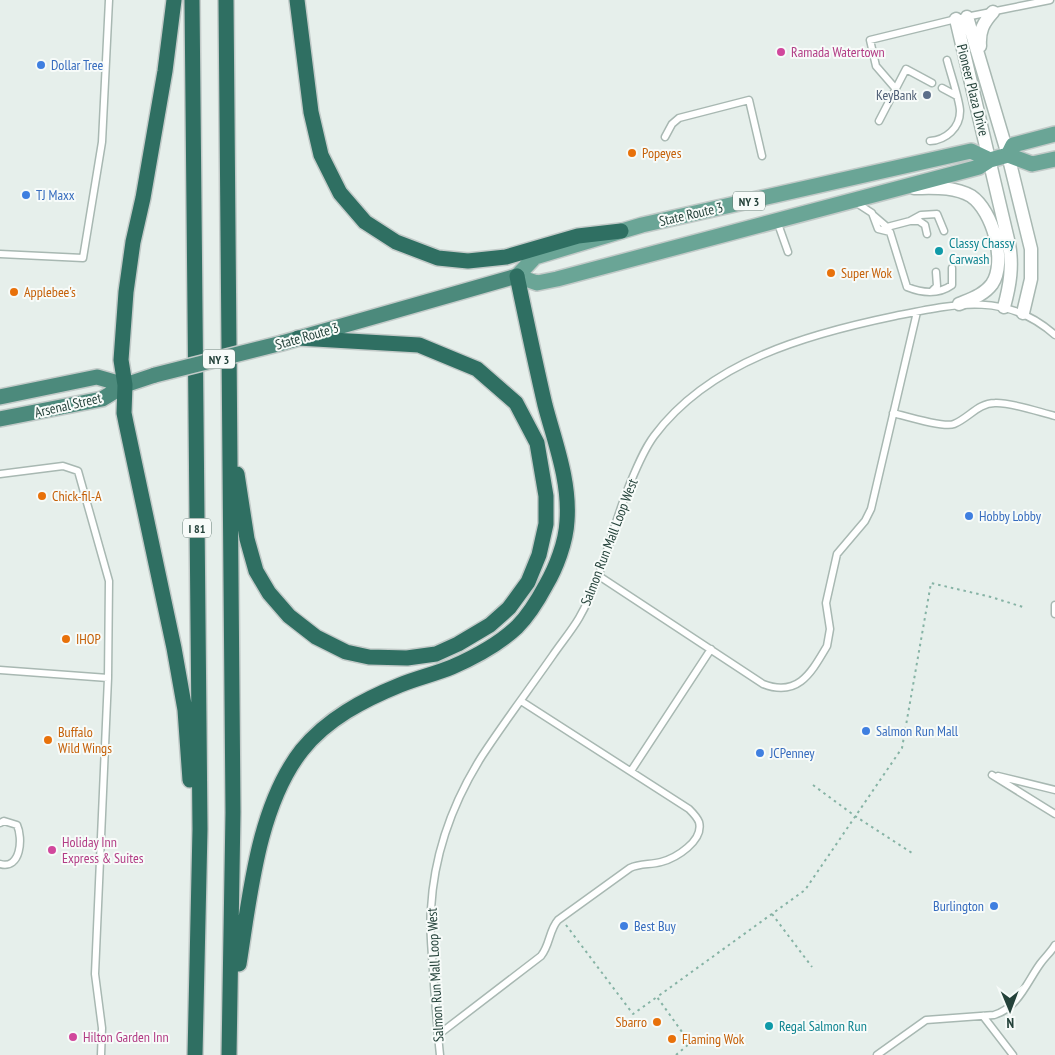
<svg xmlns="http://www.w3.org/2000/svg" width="1055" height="1055" viewBox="0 0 1055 1055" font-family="'PT Sans Narrow',sans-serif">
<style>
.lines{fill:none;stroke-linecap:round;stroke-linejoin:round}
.service-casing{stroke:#a8b8b2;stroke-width:9}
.minor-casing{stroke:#a8b8b2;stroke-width:15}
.primary-casing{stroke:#c2cac8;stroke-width:18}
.trunk-casing{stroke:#c2cac8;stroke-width:18}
.motorway-casing{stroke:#c2cac8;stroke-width:18}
.path{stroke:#86b3a5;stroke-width:2;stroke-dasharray:2.5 4;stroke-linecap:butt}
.service{stroke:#fff;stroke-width:6}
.minor{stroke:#fff;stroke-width:12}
.primary{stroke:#6aa596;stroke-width:15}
.trunk{stroke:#4c8a7c;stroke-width:15}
.motorway{stroke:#2f6f62;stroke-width:15}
.trunk-bridge-casing{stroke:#c2cac8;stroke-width:18;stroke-linecap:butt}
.trunk-bridge{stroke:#4c8a7c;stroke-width:15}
.hotel-dot{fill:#d1479c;stroke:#f7fbf9;stroke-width:2}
.shop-dot{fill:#3f7fe0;stroke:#f7fbf9;stroke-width:2}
.service-dot{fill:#5c6f8a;stroke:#f7fbf9;stroke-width:2}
.food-dot{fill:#e8710a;stroke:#f7fbf9;stroke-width:2}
.culture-dot{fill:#0f9aa8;stroke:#f7fbf9;stroke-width:2}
.labels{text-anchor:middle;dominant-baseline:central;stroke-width:4;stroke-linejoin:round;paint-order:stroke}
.shield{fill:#f7fbf9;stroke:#637a73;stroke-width:1}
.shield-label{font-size:12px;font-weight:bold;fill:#24423a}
.hotel-label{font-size:14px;fill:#b23c85;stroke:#f7fbf9;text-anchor:start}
.shop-label{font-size:14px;fill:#366cbe;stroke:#f7fbf9;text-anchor:start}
.street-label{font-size:14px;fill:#24423a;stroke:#f7fbf9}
.service-label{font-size:14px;fill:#4e5e75;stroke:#f7fbf9;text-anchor:end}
.food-label{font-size:14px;fill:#c56008;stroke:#f7fbf9;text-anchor:start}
.culture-label{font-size:14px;fill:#0d838f;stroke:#f7fbf9;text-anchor:start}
</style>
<rect width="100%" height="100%" fill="#e6efeb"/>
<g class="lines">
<g class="service-casing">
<path id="service" d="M895 88 876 66 870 40 956 19 1050 0
M942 88 957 96
M879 121 906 69 932 83
M665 137 672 124 679 118 749 100 762 156
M930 141C946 140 960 128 960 111 960 101 950 72 947 60
M855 202 872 213 878 229 890 232 907 287C922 293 938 295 952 285V268
M873 215 887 227 910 221 921 215 937 214 944 231
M777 221 788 252
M912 221H919L925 225 927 234
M0 254 83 258 102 142 109 0
M931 292 937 286 936 272
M893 413C905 416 944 428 954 424 969 418 978 403 995 403 1010 402 1039 412 1055 416
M0 474 63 466 78 471 109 581 108 678 95 974 102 1028 101 1055
M599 576 763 684C799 698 812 671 827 646L830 629 826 603 837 554 865 521 871 509 917 312
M1055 605V614
M0 670 108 678
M631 771 711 649
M992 775 1055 814
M998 776 1055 790
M0 823 4 821 17 825C23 838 21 870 0 864
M983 1016 1013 1055
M438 1035 541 956C550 945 549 930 558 920L630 868C640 863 650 865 661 862 676 858 704 841 699 822 697 817 693 813 689 809L521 701
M440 1055C437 1027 435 999 433 971 432 950 429 929 431 909 434 854 453 802 482 756 505 721 530 688 553 655 562 642 572 630 579 618 603 576 611 530 629 486 636 469 643 451 654 436 710 361 808 334 895 316 954 304 1006 291 1055 335
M877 1055 926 1020 994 1015C1018 1008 1027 982 1040 964 1045 957 1051 952 1055 945"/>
</g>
<g class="minor-casing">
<path id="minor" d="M967 17 1008 155 1031 249V279L1023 313
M956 19 1009 244C1013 266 1010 285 1004 307
M980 46C979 31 983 23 993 12
M914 188C933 188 953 186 971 196 993 211 1007 262 992 284 984 295 971 299 959 304"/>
</g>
<g class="primary-casing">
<path id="primary" d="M1008 155 1013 145 1055 134
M1008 155 1032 164 1055 159
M990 160 971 151 642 225 535 257 517 276 537 283 557 279 979 167 990 160 1008 155"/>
</g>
<g class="trunk-casing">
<path id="trunk" d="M282 343 517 276
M0 397 97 377 125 385
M0 419 102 399 125 385 155 375"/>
</g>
<g class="motorway-casing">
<path id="motorway" d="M174 0 165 71 143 198 133 242 126 292 121 360 125 385 124 413 126 423 174 648 185 710 190 780
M192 0 200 829 195 1055
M226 0 233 812 229 1055
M297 0 311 112 321 155 340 193 365 222 396 242 438 258 468 261 506 257 578 236 621 231
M237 474 247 539 256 571 269 593 289 616 316 637 346 652 369 657 407 658 436 654 458 644 490 625 509 608 528 582 539 555 546 524V496L537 443 516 403 477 369 419 345 298 338
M239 964C250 895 258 806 302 750 327 719 363 700 400 685 417 678 435 674 452 667 475 657 499 644 517 627 529 615 538 600 546 585 556 568 566 542 567 521 570 481 555 443 545 405 535 362 526 319 517 276"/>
</g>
<path class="path" d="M813 785 855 816 912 853
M772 914 812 967
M566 925 633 1014 657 997
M676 1055 690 1043 657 997 805 890 902 748 931 583 991 597 1026 608"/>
<use href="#service" class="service"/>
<use href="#minor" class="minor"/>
<use href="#primary" class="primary"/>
<use href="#trunk" class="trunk"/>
<use href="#motorway" class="motorway"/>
<g class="trunk-bridge-casing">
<path id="trunk-bridge" d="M155 375 282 343"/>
</g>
<use href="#trunk-bridge" class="trunk-bridge"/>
</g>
<g class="hotel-dot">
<circle cx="781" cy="52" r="5"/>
<circle cx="52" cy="850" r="5"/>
<circle cx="73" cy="1037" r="5"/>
</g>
<g class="shop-dot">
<circle cx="41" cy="65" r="5"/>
<circle cx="26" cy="195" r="5"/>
<circle cx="969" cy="516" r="5"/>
<circle cx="866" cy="731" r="5"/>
<circle cx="760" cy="753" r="5"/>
<circle cx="994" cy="906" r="5"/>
<circle cx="624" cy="926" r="5"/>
</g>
<circle class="service-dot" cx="927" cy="95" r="5"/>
<g class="food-dot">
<circle cx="632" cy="153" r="5"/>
<circle cx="831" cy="273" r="5"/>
<circle cx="14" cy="292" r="5"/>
<circle cx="42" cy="496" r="5"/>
<circle cx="66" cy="639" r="5"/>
<circle cx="48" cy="740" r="5"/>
<circle cx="657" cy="1022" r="5"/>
<circle cx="672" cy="1039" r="5"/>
</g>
<g class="culture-dot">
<circle cx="939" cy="251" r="5"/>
<circle cx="769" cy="1026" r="5"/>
</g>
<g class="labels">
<g class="shield">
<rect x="733" y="191.5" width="32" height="19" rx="4"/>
<rect x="203" y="349.5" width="32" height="19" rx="4"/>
<rect x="183" y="518.5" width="28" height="19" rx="4"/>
</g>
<g class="shield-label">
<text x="749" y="201">NY 3</text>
<text x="219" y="359">NY 3</text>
<text x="197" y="528">I 81</text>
</g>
<g class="hotel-label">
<text x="791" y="52">Ramada Watertown</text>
<text x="62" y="842">Holiday Inn<tspan x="62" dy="16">Express &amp; Suites</tspan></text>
<text x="83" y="1037">Hilton Garden Inn</text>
</g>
<g class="shop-label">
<text x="51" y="65">Dollar Tree</text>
<text x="36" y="195">TJ Maxx</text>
<text x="979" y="516">Hobby Lobby</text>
<text x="876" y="731">Salmon Run Mall</text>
<text x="770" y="753">JCPenney</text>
<text x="984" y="906" text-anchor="end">Burlington</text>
<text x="634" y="926">Best Buy</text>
</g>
<g class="street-label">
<text transform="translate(973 90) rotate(76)">Pioneer Plaza Drive</text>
<text transform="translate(691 214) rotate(-13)">State Route 3</text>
<text transform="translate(307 336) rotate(-16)">State Route 3</text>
<text transform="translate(68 405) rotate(-13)">Arsenal Street</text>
<text transform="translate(609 542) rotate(-69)">Salmon Run Mall Loop West</text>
<text transform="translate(435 975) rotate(-93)">Salmon Run Mall Loop West</text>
</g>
<g class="service-label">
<text x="917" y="95">KeyBank</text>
</g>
<g class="food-label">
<text x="642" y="153">Popeyes</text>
<text x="841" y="273">Super Wok</text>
<text x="24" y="292">Applebee's</text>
<text x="52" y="496">Chick-fil-A</text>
<text x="76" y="639">IHOP</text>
<text x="58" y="732">Buffalo<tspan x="58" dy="16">Wild Wings</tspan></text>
<text x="647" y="1022" text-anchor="end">Sbarro</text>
<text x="682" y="1039">Flaming Wok</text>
</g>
<g class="culture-label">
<text x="949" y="243">Classy Chassy<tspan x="949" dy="16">Carwash</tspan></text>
<text x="779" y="1026">Regal Salmon Run</text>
</g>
</g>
<g transform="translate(1010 1010) rotate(179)" stroke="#f7fbf9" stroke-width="4" paint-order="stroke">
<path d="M0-4L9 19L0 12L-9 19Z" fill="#24423a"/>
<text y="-8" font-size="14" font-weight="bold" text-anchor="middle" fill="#24423a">N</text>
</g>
</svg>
